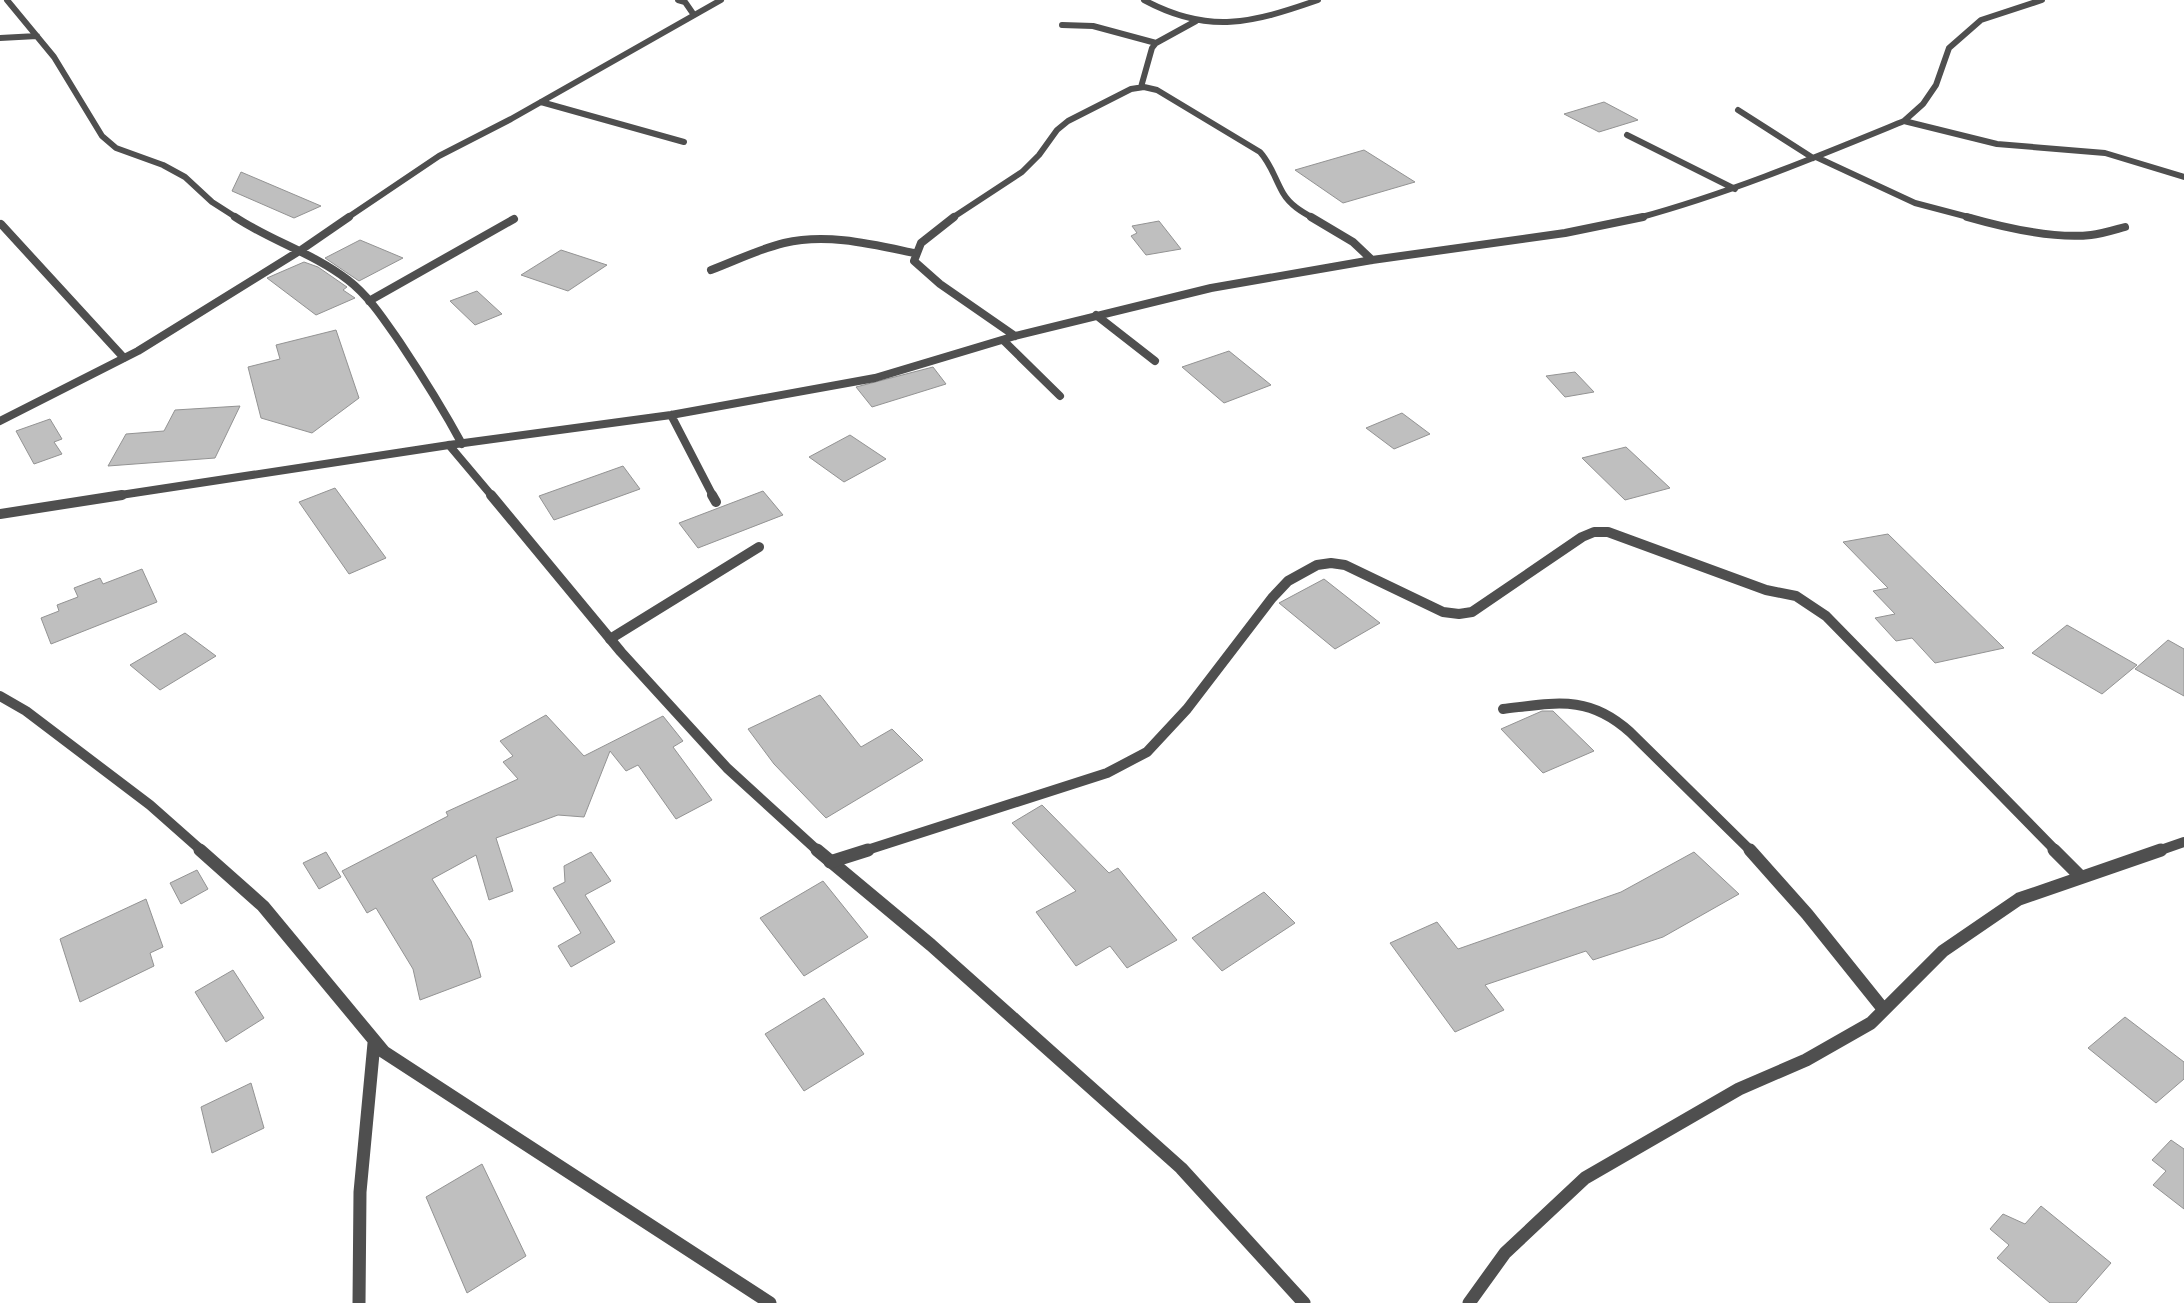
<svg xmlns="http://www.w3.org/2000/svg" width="2184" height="1303" viewBox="0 0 2184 1303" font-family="'Noto Sans',sans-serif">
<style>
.building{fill:#bfbfbf;stroke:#939393}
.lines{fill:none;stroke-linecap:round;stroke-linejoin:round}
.lane-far2{stroke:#4f4f4f;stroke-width:8}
.lane-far1{stroke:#4f4f4f;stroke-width:10}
.lane{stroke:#4f4f4f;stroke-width:13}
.street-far3{stroke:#4f4f4f;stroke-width:6}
.street-far2{stroke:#4f4f4f;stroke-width:8}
.street-far1{stroke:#4f4f4f;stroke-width:10}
.street{stroke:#4f4f4f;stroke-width:13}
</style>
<rect width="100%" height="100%" fill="#fff"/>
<path class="building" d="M1604 102 1638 120 1599 132 1564 114Z
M1364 150 1415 182 1343 203 1295 170Z
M241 172 321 206 294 218 232 191Z
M1159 221 1181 249 1146 255 1131 236 1137 233 1132 226Z
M360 240 403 258 359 281 325 258Z
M561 250 607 265 568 291 521 275Z
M304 262 318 267 344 285 347 287 343 290 355 298 316 315 267 278Z
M477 291 502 314 475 325 450 301Z
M336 330 359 398 312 433 261 418 248 367 280 359 276 345Z
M1229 351 1271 385 1224 403 1182 367Z
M933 367 946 384 872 407 856 387Z
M1575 372 1594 392 1565 397 1546 376Z
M240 406 215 458 108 466 126 434 164 431 175 410Z
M1402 413 1430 434 1394 449 1366 428Z
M50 419 62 439 54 442 62 454 34 464 16 431Z
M850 435 886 459 844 482 809 457Z
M1626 447 1670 488 1625 500 1582 458Z
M623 466 640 489 554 520 539 496Z
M335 488 386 558 349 574 299 502Z
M763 491 783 515 698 548 679 523Z
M1888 534 2004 648 1935 663 1912 638 1896 641 1875 618 1895 614 1873 591 1888 588 1843 542Z
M142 569 157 602 51 644 41 618 59 611 57 605 78 597 74 588 100 578 103 584Z
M1324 579 1380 623 1335 649 1279 603Z
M2067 625 2137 665 2102 694 2032 653Z
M185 633 216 656 160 690 130 665Z
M2168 640 2184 649V696L2135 669Z
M820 695 861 747 892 729 923 760 826 818 774 764 748 729Z
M1542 711H1553L1594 751 1543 773 1501 729Z
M546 715 584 756 663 716 683 741 673 747 712 800 676 819 638 765 626 771 610 751 584 817 558 815 496 838 513 891 489 900 476 855 432 879 471 941 481 977 420 1000 413 969 376 908 367 913 342 871 448 816 446 812 518 779 503 762 513 756 500 741Z
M1042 805 1109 873 1118 868 1177 940 1127 968 1110 946 1076 966 1036 912 1076 891 1012 823Z
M326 852 341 877 319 889 303 863Z
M591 852 611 881 585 895 615 942 571 967 558 946 581 933 553 888 565 882 564 866Z
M1694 852 1739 894 1663 937 1593 960 1586 951 1485 985 1504 1010 1455 1032 1390 943 1437 922 1458 949 1621 892Z
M197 870 208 889 181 904 170 883Z
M823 881 868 937 804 976 760 918Z
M1264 892 1295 923 1222 971 1192 938Z
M146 899 163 947 150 953 154 966 80 1002 60 939Z
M233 970 264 1018 226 1042 195 992Z
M824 998 864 1054 804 1091 765 1034Z
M2125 1017 2184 1062V1079L2156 1103 2088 1048Z
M251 1083 264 1128 212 1153 201 1107Z
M2171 1140 2184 1149V1209L2153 1185 2166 1171 2152 1160Z
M482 1164 526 1256 467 1293 426 1197Z
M2041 1206 2111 1263 2076 1303H2050L1997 1258 2009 1245 1990 1229 2003 1214 2025 1224Z"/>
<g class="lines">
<path class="lane-far2" d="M449 445 492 496"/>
<path class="lane-far1" d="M491 495 621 652 727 768 818 851"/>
<path class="lane" d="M817 850 931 945 1181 1168 1304 1303"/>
<path class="street-far3" d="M7 0 54 57 102 136 116 148 163 165 185 177 212 202 237 218
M678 0 685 2 694 15
M1144 0C1209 35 1252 23 1318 0
M1062 25 1093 26 1156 43
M0 38 37 36
M1141 87 1152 48 1156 43 1196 21
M541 102 684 142
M1738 110 1813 158
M1904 121 1997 144 2105 153 2184 177
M1627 135 1735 189
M1816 157 1915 203 1972 218
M347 218 439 156 511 119 721 0
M952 218 1022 172 1039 155 1057 130 1068 121 1131 89 1144 87 1157 90 1260 152C1271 164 1275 179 1283 193 1290 205 1302 212 1313 218
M1638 218C1730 193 1816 157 1904 121L1923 104 1936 85 1949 48 1981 20 2042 0"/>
<path class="street-far2" d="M235 217C271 241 313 253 348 280 370 297 385 321 401 344 423 377 443 409 462 444
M954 217 921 243 914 261 940 284 1015 336
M1311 217 1353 242 1372 260
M1967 217C2002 227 2055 239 2091 235 2102 234 2114 230 2125 227
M1 224 124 358
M711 270C735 261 759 249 784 243 827 233 871 244 914 253
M369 301 514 219
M1096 315 1155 361
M1003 340 1060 396
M671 415 713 496
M0 421 138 351 301 250 349 217
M114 496 449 445 671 415 875 378 1015 336 1211 288 1372 260 1565 233 1643 217"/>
<path class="street-far1" d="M712 495 716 502
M0 514 122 495
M610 639 759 547
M0 696 26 711 150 805 202 851
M1503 709C1555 703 1588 694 1630 732L1751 851
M864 851 1107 773 1147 752 1187 709 1272 598 1288 581 1317 565 1331 563 1345 565 1443 612 1459 614 1472 612 1582 537 1594 532H1608L1766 590 1796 596 1826 616 2056 851
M2158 851 2184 842"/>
<path class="street" d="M200 850 263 906 384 1052 770 1303
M1750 850 1807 914 1884 1010
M2054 850 2081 877
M830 862 868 850
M359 1303 360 1192 374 1043
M1469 1303 1505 1253 1585 1178 1739 1089 1806 1060 1871 1023 1943 951 2019 899 2161 850"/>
</g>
</svg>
